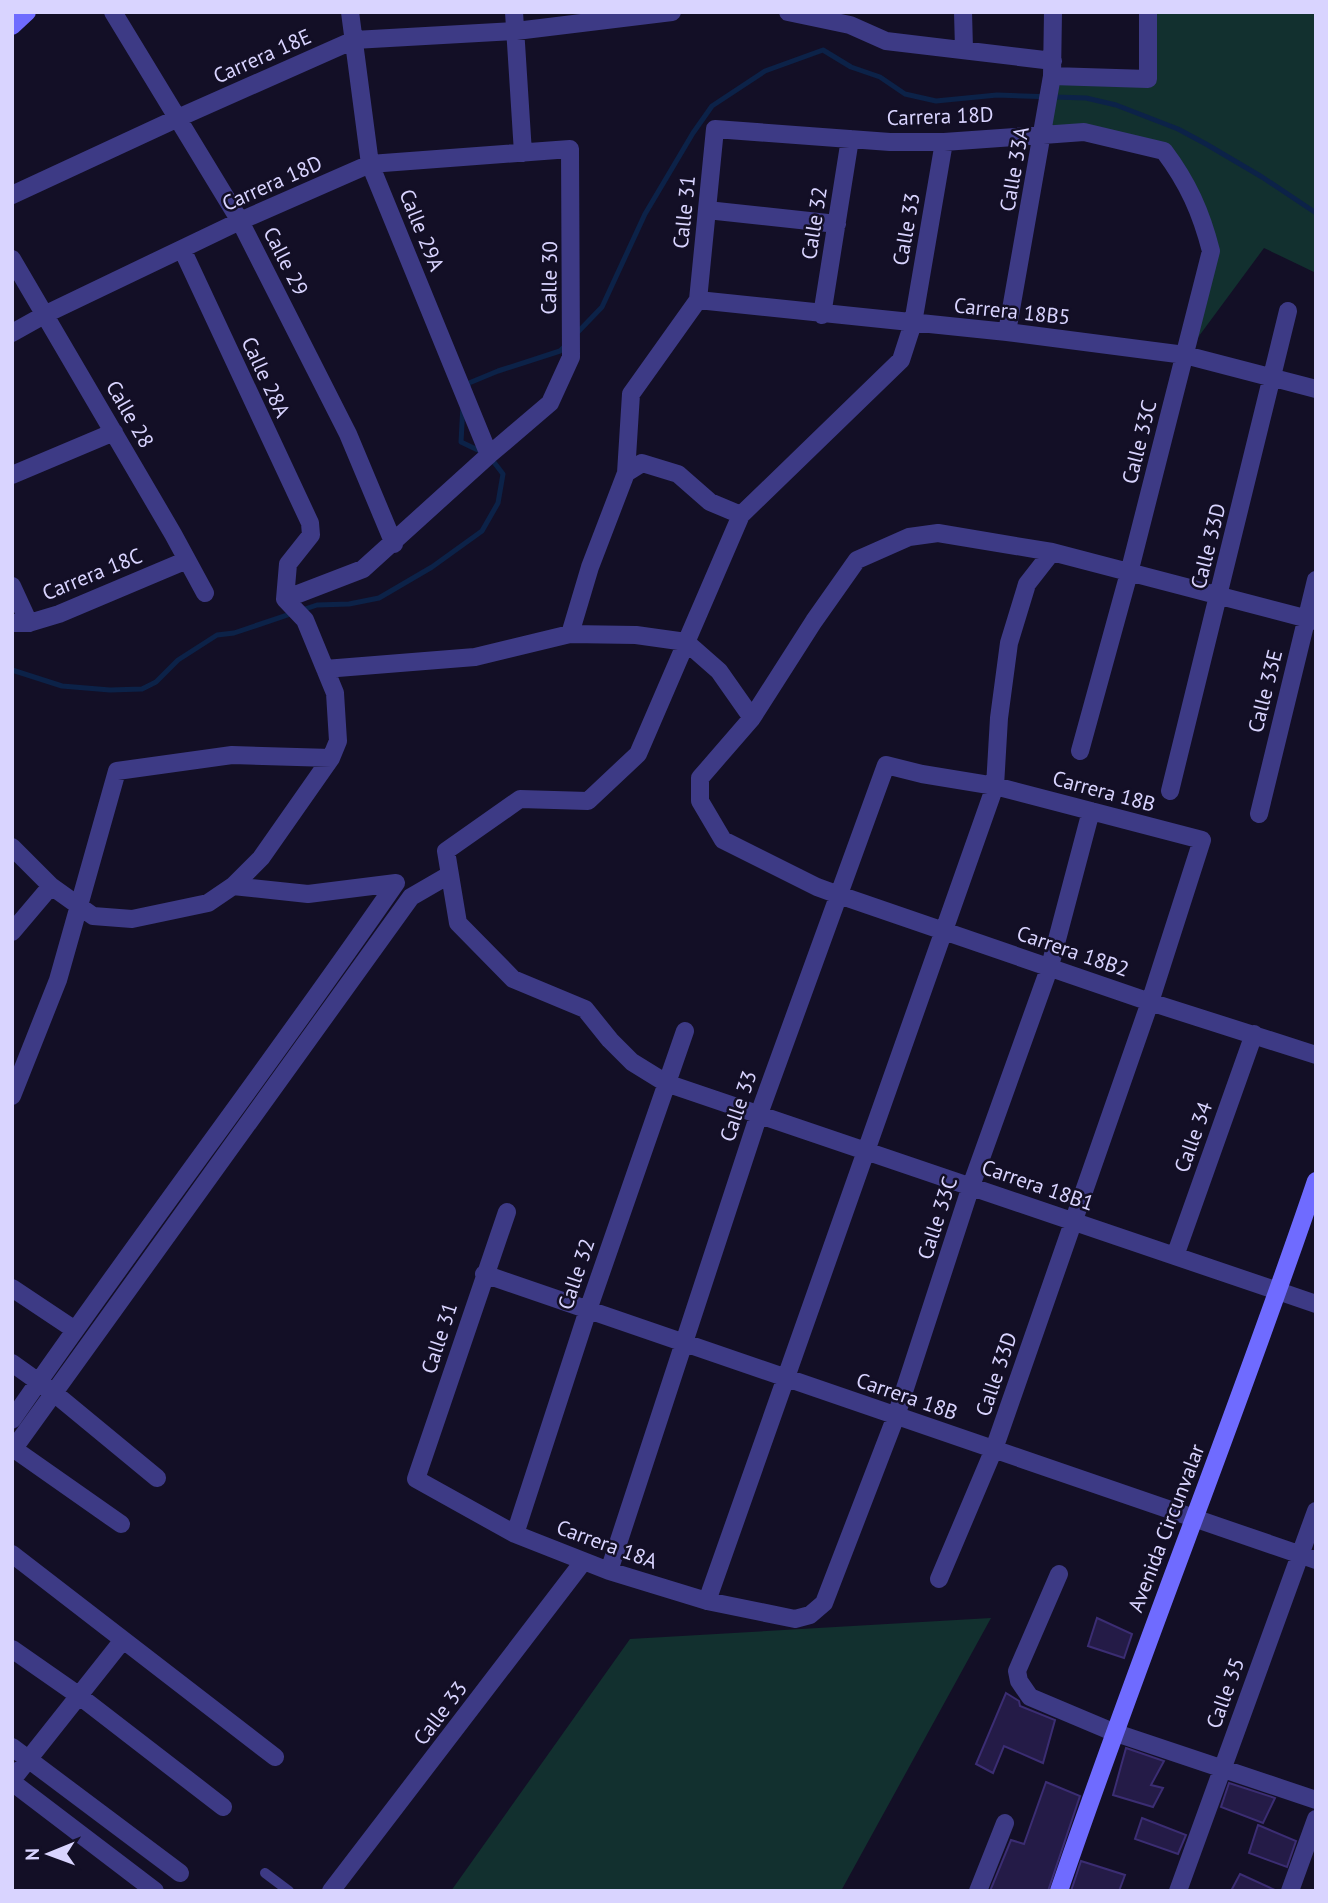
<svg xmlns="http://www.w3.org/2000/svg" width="1328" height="1903" viewBox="0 0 1328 1903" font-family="'PT Sans',sans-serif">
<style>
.green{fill:#12302f}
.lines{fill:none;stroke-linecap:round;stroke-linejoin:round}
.stream{stroke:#0c2248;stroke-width:5}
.building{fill:#241b47;stroke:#3b2d73;stroke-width:2}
.lane{stroke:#3d3a85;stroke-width:10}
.street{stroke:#3d3a85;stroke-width:18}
.secondary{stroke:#6f6bff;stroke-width:18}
.labels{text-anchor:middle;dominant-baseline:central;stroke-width:5;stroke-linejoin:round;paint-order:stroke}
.street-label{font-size:21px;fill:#d9d4ff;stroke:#130f26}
</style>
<rect width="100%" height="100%" fill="#130f26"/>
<path class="green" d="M1148 12H1316V273L1264 248 1185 355 1211 251 1164 151 1043 134 1052 76 1148 79Z
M991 1618 841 1891H451L630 1639Z"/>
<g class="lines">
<path class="stream" d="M576 334 602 307 645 214 693 133 712 106 765 71 823 50 851 67 880 77 905 94 936 101 997 95 1086 98 1116 105 1178 129 1206 144 1262 177 1316 213
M467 389 469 383 498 371 560 351 567 344
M463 405 461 442 482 452
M12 670 62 686 110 690 142 689 156 682 178 660 217 635 234 633 317 605 349 604 379 598 432 567 482 531 498 503 503 474 490 457"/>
</g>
<path class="building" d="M1097 1618 1132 1634 1124 1658 1088 1646Z
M1006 1693 1019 1701 1020 1706 1055 1720 1043 1763 1004 1746 993 1773 976 1764Z
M1126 1748 1164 1761 1151 1785 1163 1788 1153 1807 1113 1795Z
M1046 1782 1080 1796 1048 1891H990L1011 1840 1024 1844Z
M1229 1783 1275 1798 1263 1823 1221 1807Z
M1142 1818 1186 1835 1178 1854 1135 1839Z
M1258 1825 1296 1841 1287 1867 1249 1853Z
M1081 1861 1125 1875 1119 1891H1071Z
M1240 1874 1277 1891H1231Z"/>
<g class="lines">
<path class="lane" d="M265 1873 289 1891"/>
<path class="street" d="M113 12 240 221 348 434 394 544
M350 12 370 164 489 455
M514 12 523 153
M788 12 850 25 886 41 1053 61
M963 12 964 49
M1052 76 1148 79V12
M944 142 913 323 901 360 741 515 638 754 588 801 520 799 446 851 458 923 513 979 585 1009 610 1040 632 1062 666 1083 1316 1304
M12 195 178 118 354 40 516 31 672 12
M707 210 837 224
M12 259 173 534 205 593
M698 300 1007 332 1185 355 1316 389
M822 315 850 139
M1007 332 1052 76 1053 12
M12 333 46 314 240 221 370 164 570 149 571 357 550 403 489 455 363 569 285 599
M626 473 631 394 698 300 715 129 890 142H944L1084 132 1164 151C1188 183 1201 212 1211 251L1129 573 1080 751
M12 475 114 432
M12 586 29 623
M12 623H29L59 614 187 560
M570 634 590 567 626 473 642 463 678 474 710 502 741 515
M325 669 475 657 570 634 636 635 686 642 719 671 752 718 700 778V801L723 840 817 887 839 895 1150 1002 1316 1055
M752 718 814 621 857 560 909 537 938 533 1052 552 1316 621
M1170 791 1288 311
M1259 814 1316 580
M12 847 51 886 93 916 132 919 208 903 233 886 261 858 331 758 338 741 335 693 305 620 285 599 288 564 311 535 310 523 182 249
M12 932 51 886
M12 1096 58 980 117 771 232 755 331 758
M507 1212 416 1479 515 1534 609 1571 707 1601 795 1619 810 1615 824 1603 896 1416 971 1186 1050 966 1091 811
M1175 1256 1254 1034
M484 1274 1316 1560
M12 1288 75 1330
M12 1363 54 1393 157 1478
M12 1420C137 1239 271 1064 396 883L308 894 233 886
M14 1449 121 1524
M12 1451 411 897 449 875
M515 1534 588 1310 685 1031
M12 1554 275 1757
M609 1571 759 1114 886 765 922 774 995 786 1202 840 1150 1002 994 1449 939 1579
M1059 1574 1017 1671 1019 1681 1030 1697 1113 1732 1316 1800
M707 1601 995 786 999 718 1009 643 1027 584 1052 552
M12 1649 78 1695 223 1807
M12 1747 180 1873
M12 1780 123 1640
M12 1782 155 1891
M331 1891 583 1562
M978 1891 1005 1823
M1178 1891 1316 1511
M1290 1891 1316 1819"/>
<path class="secondary" d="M12 26 27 12
M1059 1891C1140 1653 1235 1420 1316 1181"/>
</g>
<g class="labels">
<g class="street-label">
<text transform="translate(262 56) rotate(-24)">Carrera 18E</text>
<text transform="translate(940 116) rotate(-2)">Carrera 18D</text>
<text transform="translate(1014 169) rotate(-80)">Calle 33A</text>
<text transform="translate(272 183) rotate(-24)">Carrera 18D</text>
<text transform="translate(684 212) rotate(-84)">Calle 31</text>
<text transform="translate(814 223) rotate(-81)">Calle 32</text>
<text transform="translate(906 229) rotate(-80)">Calle 33</text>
<text transform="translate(422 230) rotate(68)">Calle 29A</text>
<text transform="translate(286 261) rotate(63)">Calle 29</text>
<text transform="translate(549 278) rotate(-89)">Calle 30</text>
<text transform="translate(1012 311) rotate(6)">Carrera 18B5</text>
<text transform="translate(266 377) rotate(65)">Calle 28A</text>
<text transform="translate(130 414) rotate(60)">Calle 28</text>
<text transform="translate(1139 442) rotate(-76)">Calle 33C</text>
<text transform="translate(1208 546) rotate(-76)">Calle 33D</text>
<text transform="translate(92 574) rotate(-22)">Carrera 18C</text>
<text transform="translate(1265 691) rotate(-76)">Calle 33E</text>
<text transform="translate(1104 791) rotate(15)">Carrera 18B</text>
<text transform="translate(1073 951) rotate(19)">Carrera 18B2</text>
<text transform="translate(738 1106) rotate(-71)">Calle 33</text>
<text transform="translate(1193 1137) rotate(-70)">Calle 34</text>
<text transform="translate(1038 1185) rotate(19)">Carrera 18B1</text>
<text transform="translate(937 1218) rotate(-72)">Calle 33C</text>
<text transform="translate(576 1274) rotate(-71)">Calle 32</text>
<text transform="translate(439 1338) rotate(-72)">Calle 31</text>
<text transform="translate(996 1374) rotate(-71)">Calle 33D</text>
<text transform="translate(907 1396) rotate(19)">Carrera 18B</text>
<text transform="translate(1166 1528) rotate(-69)">Avenida Circunvalar</text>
<text transform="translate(607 1544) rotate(20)">Carrera 18A</text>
<text transform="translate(1225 1693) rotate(-70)">Calle 35</text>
<text transform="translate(440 1713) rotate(-53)">Calle 33</text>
</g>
</g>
<rect width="1328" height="1903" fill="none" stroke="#d9d4ff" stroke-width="28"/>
<g transform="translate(49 1854) rotate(269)" stroke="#130f26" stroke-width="5" paint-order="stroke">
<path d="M0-5L12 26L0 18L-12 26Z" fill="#d9d4ff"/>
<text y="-10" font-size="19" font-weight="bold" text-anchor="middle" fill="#d9d4ff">N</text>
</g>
</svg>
